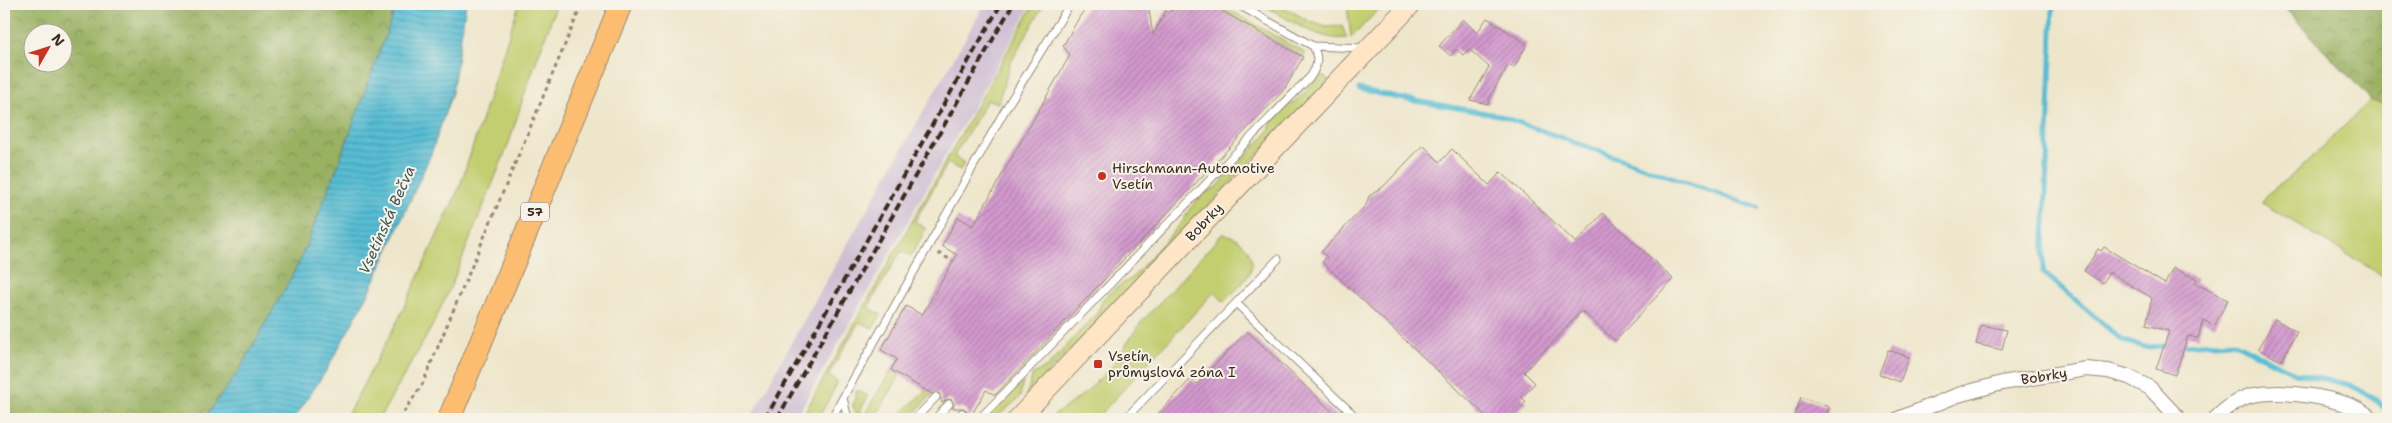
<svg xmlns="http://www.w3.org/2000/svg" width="2392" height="423" viewBox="0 0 2392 423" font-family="'Shantell Sans',sans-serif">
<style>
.railway{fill:#cdbed3}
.green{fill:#c2ce70;stroke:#7e7c47}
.forest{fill:url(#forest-crowns);stroke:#6a6e40;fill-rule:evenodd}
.water{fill:url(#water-rules);stroke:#497479}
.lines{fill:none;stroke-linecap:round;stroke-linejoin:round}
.stream{stroke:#57bdd4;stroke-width:5}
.building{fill:url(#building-hatch)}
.lane-casing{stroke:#948874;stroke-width:9}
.street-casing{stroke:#948874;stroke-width:16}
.secondary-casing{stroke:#948874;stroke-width:22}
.primary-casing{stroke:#948874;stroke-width:24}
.path{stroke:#948874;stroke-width:3;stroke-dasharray:4 4;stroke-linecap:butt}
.lane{stroke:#fff;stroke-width:7}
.street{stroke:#fff;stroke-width:14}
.secondary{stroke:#fee5c5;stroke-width:20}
.primary{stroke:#fcbd6f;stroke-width:22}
.rail{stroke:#3b2a1e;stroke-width:4;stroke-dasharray:8 4;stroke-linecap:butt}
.poi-dot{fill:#c8321e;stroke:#f7f3e8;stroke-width:2}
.labels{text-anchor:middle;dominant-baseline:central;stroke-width:4;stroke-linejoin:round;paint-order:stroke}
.shield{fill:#f7f3e8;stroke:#73665b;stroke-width:1}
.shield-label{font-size:12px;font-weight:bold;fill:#3b2a1e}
.poi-label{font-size:14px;fill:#3b2a1e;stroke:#f7f3e8;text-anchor:start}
.street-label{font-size:14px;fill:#3b2a1e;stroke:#f7f3e8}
.water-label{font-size:15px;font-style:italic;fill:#435655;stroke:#f7f3e8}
</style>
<defs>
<pattern id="forest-crowns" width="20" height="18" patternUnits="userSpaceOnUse" patternTransform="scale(1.25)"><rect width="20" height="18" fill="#99b162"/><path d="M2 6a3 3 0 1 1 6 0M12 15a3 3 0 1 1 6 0" fill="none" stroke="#7e9050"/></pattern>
<pattern id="water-rules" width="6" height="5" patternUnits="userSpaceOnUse" patternTransform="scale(1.25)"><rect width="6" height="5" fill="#57bdd4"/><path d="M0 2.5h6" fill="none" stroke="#499aab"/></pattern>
<pattern id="building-hatch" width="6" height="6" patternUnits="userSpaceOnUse" patternTransform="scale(1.25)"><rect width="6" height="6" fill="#d399ce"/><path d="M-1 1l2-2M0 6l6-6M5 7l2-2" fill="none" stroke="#ac7da7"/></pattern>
</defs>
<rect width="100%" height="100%" fill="#f7f3e8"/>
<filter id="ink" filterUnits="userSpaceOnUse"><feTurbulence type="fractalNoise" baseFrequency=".02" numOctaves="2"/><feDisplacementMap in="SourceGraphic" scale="10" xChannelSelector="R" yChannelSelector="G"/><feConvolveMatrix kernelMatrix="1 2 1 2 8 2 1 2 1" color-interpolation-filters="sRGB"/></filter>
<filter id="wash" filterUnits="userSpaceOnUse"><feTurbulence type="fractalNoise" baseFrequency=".0096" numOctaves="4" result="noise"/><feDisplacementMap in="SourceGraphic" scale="20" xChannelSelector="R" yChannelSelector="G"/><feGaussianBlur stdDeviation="1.12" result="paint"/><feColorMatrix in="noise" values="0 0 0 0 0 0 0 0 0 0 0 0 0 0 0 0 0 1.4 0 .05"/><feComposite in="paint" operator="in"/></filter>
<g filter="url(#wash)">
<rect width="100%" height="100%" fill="#eee6cb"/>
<path class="railway" d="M985 4H1032L795 419H750L796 334Z"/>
<path class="green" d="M519 4H557L523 98 509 143 451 286 430 330 379 419H345L399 318 460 186Z
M1034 4H1044L1010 64 998 103 987 100 954 156 964 163 960 170 948 163 915 221 926 229 911 256 901 251 868 307 881 315 873 328 859 322 828 376 838 382 818 419H801Z
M1210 4H1219L1305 53 1303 57Z
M1261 4H1278L1309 21 1326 27 1342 26 1347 38C1317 42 1287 17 1261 4Z
M1347 4H1384L1351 38Z
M1320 74 1329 80 1026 396 1033 374 1047 367 1097 313 1104 298 1114 289 1132 278 1183 221 1190 208 1202 195 1217 187 1269 131C1273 115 1285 108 1298 99 1306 93 1313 82 1320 74Z
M2371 100 2388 107V279L2262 203 2266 195 2302 167Z
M1222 234C1239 234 1258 255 1250 272 1245 283 1231 294 1224 302L1214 292 1096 419H1049L1085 393 1113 365 1139 325Z
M891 370 900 375 874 419H862Z
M1023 381 1020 397 995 419H986Z
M857 390 868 396 857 417 853 406Z
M926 390 933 394 908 419H895Z"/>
<path class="forest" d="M4 4H397L337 168 299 263 240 369 204 419H4ZM32 32H62V62H32Z
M2281 4H2388V107L2371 100Z"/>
<path class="water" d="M397 4H466L452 93 431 154 370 291 326 371 294 419H204L240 369 299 263 337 168Z"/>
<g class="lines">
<path class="stream" d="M2053 4 2043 272 2123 341 2145 347 2168 346
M1359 89 1398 98 1498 115 1758 208
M2179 345 2233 342 2295 373 2350 385 2374 398 2388 412"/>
</g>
<g id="blocks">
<path class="building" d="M1090 4H1148L1153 35 1165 12 1172 10V4H1210L1303 57 1284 90 995 395 986 390 971 416 967 417V412L964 408H952L954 405 952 400 948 399 942 403 939 393 932 394 891 370 897 359 881 350 906 306 922 315 957 255 942 246 958 217 973 226 1070 55 1063 46 1080 16Z
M1487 18 1527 44 1514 68 1508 65 1492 93 1488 104 1470 100 1489 67 1469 49 1463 55 1456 49 1451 56 1439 46 1463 19 1477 33Z
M1423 145 1440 162 1452 149 1489 185 1501 172 1576 243 1603 213 1673 279 1615 341 1582 311 1524 372 1535 383 1522 397 1526 402 1510 419H1489L1322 262 1327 257 1321 252 1366 205 1369 196 1383 187Z
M2104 247 2165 284 2173 268 2197 279 2195 283 2228 300 2214 326 2203 320 2198 338 2188 336 2175 375 2156 369 2169 331 2146 325 2152 298 2109 272 2103 283 2084 271 2098 249 2101 251Z
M2275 319 2297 332 2281 361 2258 349Z
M1981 325 2007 330 2002 350 1976 344Z
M1247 331 1340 419H1153L1191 379 1197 384Z
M1888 350 1909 357 1900 382 1879 374Z
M1801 397 1829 407 1825 419H1793Z"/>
</g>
</g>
<g filter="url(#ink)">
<use href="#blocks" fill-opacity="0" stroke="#948874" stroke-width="1"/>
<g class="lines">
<g class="lane-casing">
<path id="lane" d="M1162 4 1168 7
M1237 4 1313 46 1363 48
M1236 303 1358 419
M843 398 848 419
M831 419 1005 110 1070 4
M915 419 936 397
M935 419 949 404
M955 419 962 413
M979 419C1091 306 1199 189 1311 76 1318 65 1319 58 1313 46
M1125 419 1278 259"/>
</g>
<g class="street-casing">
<path id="street" d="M1898 419 1958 395 2002 383 2086 369 2108 371 2129 377 2150 388 2179 419
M2215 419C2223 411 2235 401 2246 397 2275 387 2350 397 2372 419"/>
</g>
<g class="secondary-casing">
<path id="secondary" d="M1018 419 1411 4"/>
</g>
<g class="primary-casing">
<path id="primary" d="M449 419 621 4"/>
</g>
<path class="path" d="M938 253 953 261
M399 419 422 385 582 4"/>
<use href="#lane" class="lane"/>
<use href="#street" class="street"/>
<use href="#secondary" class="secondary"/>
<use href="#primary" class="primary"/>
<path class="rail" d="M765 419 1001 4
M777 419 1013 4"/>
</g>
</g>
<g class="poi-dot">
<circle cx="1102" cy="176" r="5"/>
<rect x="1093" y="359" width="10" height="10" rx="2.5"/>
</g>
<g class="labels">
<rect class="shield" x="521" y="202.5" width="28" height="19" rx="4"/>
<g class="shield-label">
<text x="535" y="212">57</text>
</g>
<g class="poi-label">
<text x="1112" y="168">Hirschmann-Automotive<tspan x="1112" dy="16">Vsetín</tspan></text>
<text x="1108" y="356">Vsetín,<tspan x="1108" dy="16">průmyslová zóna I</tspan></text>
</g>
<g class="street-label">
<text transform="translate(1204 222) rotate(-47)">Bobrky</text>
<text transform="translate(2044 376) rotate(-9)">Bobrky</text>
</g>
<g class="water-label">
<text transform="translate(387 220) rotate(-66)">Vsetínská Bečva</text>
</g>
</g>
<rect width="2392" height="423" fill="none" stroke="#f7f3e8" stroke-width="20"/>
<g transform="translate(48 48) rotate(51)"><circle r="24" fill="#f7f3e8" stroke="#aca397"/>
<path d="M0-4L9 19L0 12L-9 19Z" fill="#c8321e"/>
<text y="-8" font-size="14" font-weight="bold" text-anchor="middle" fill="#3b2a1e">N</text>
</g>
</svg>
